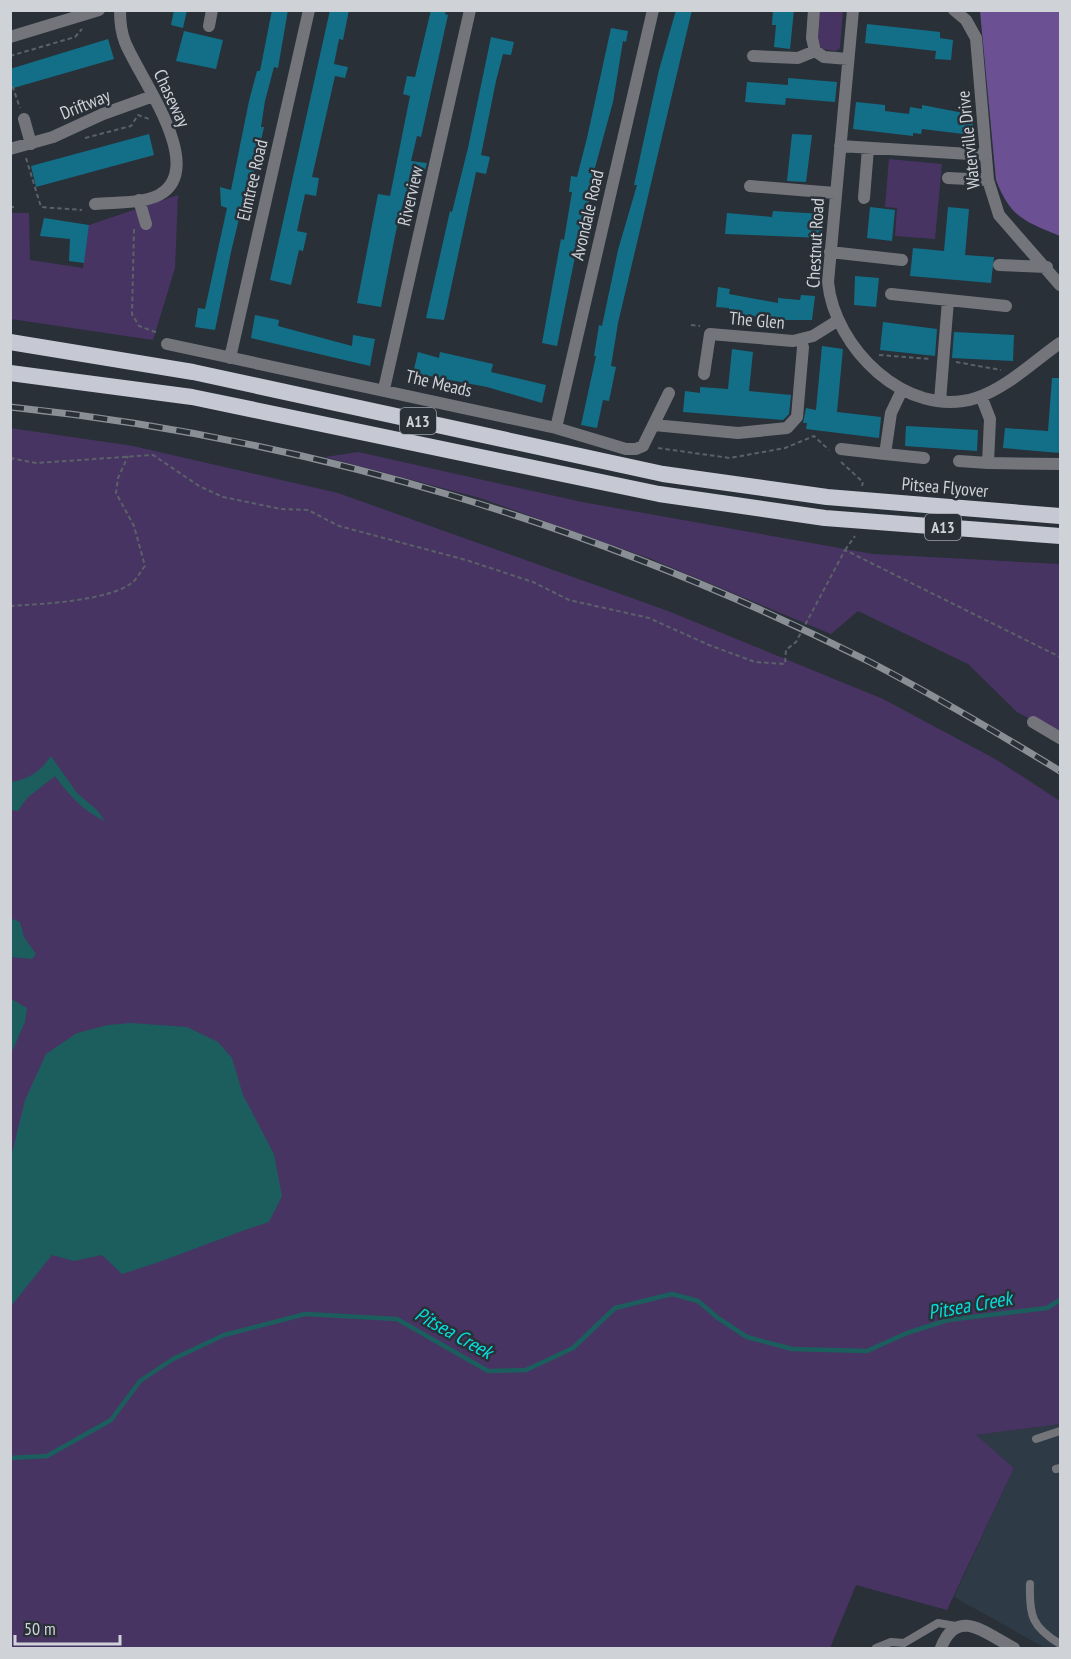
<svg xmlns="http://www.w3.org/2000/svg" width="1071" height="1659" viewBox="0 0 1071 1659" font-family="'PT Sans Narrow',sans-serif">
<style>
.built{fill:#2e3a46}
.green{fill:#483463}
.forest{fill:#6b5093}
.water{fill:#1b5e5d}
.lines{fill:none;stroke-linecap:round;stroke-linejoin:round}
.stream{stroke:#1b5e5d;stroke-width:4.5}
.building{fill:#136f87}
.path{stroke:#5b6168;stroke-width:2;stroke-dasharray:4.5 3;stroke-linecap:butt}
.service{stroke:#74757a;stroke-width:8}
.minor{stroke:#74757a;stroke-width:12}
.trunk{stroke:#c6c8d4;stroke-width:16}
.rail-casing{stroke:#898f95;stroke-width:7}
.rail{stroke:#293038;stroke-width:4.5;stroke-dasharray:14;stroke-linecap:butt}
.labels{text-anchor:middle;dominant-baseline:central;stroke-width:5;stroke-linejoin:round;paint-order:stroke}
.shield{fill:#293038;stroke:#9da2a8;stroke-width:1.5}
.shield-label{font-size:16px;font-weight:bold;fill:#cfd3d8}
.street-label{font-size:18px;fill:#cfd3d8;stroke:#293038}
.water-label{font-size:20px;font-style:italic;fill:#05ddda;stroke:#293038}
</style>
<rect width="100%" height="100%" fill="#293038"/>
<path class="built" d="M1060 1424V1648H1045L954 1597 1014 1468 975 1435Z"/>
<path class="green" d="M820 11H843L840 48 836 51 822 49 818 41Z
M889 159 942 164 935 239 895 236 897 208 885 207Z
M178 195 175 268 153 340 11 319 10 213H29L30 260 83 268 89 225Z
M10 428 133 446 338 493 668 611 883 699 997 760 1060 801V1424L976 1435 1014 1468 947 1610 856 1585 830 1648H11Z
M358 452 582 502 873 554 1060 564V735L1017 712 968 664 858 611 831 634 651 559 480 498 325 457Z"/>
<path class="forest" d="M980 11H1060V236C1025 222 1010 217 996 180Z"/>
<path class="water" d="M51 756 77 793 97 810 105 821C82 810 70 796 55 776L27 798 18 811 11 810V782C29 779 40 772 51 756Z
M10 918 20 922 24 937 36 954 32 959 11 957Z
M11 999 27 1008 25 1022 11 1054Z
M131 1023 187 1027 218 1042 232 1058 243 1095 274 1154 282 1196 269 1222C220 1238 172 1259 122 1274L102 1255 74 1261 52 1255 11 1306V1157L25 1100 46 1054 77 1033 108 1025Z"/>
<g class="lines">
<path class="stream" d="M10 1458 47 1456 111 1420 140 1381 173 1359 224 1335 305 1314 397 1319 488 1371 526 1370 573 1348 615 1308 672 1294 698 1301 718 1318 747 1337 792 1349 867 1351 907 1333 948 1320 1047 1308 1060 1300"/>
</g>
<path class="building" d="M174 10H187L183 28 171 25Z
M272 10H288L278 68 274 67 265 101 261 127H264L247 203 243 202 231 252 215 330 195 327 198 308 205 309 227 208 221 206 220 187 231 190 249 101 257 71H260Z
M330 10H349L343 40 339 39 334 64 348 67 345 78 335 76 312 177 319 178 316 196 305 194 297 231 307 233 303 251 299 250 291 285 270 280Z
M431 10H446L445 14 448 15 421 137 417 136 411 161 427 163 424 174 412 171 408 195H405L396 231 381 307 357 303 378 194 390 196 410 96 403 94 407 76 415 77Z
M676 10H692L618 323 611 366 616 367 609 401 603 400 597 428 581 425 596 356H594L599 325 602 326 618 250 637 185H634L659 70Z
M773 10H794L790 49 774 47 776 25H772Z
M867 24 940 32V38L953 40 951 60 935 59 936 51 865 43Z
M611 28 628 31 626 42 623 41 613 102 593 175 584 233 580 232 557 346 542 343 548 310 561 239 564 240 572 192H569L571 176 577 177 587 138Z
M184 31 223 40 216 69 176 61Z
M491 37 514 42 511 55 503 54 496 81 481 155 490 157 486 174 476 172 444 320 426 318 450 211 452 212 468 148Z
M108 39 114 59 10 89V69Z
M788 78 837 82 835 102 786 98 785 105 745 102 747 82 788 85Z
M856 102 885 105V111L909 114 910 107 922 109V105L974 115 972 135 922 129 921 134 913 133V136L853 129Z
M149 134 154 155 36 187 31 166Z
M792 134 812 135 806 182 787 181Z
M870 207 895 210 892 241 867 238Z
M948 207 969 209 965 255 994 257 991 283 910 276 913 248 944 251Z
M773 211 823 214 822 238 725 234 727 213 772 217Z
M44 218 89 225 84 263 69 261 70 239 40 236Z
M855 276 879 278 876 307 854 305Z
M718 287 730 289 729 294 778 303V298L800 300 801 295 815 296 812 320H776L729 312V308L716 307Z
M255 315 279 320 278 326 352 346 353 335 375 339 370 366 251 338Z
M883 322 937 329 935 356 880 350Z
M954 332 1014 335 1013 361 952 358Z
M822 346 843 349 837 412 881 417 879 438 806 429 807 423H803L806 408 816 410Z
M732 349 753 352 749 391 791 395 789 414 783 420 683 412 685 391 700 393V387L728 389Z
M418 352 439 358 440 352 493 364 491 372 546 385 542 403 487 387 413 373Z
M1052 378H1060V453L1003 448 1005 428 1048 431Z
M906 426 978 430 977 451 905 446Z"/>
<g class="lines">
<path class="path" d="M10 56 75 37 82 29
M10 79 20 108
M85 138 131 126 138 115 149 119
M26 158 41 207 82 210
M10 207H14
M134 229 132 314 139 326 158 333
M691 325 700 326
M879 355 930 359
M956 362 1001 370
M658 448 730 458 785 448 814 436 829 450
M10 458 36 463 153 455 199 486 223 497 281 509 308 510 339 526 466 560 533 582 569 600 649 618 709 645 755 662 785 664 786 650 796 642 845 550 1060 657
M841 462 863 482 862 486
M845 550 855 536
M10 606C40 604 113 601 134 581 138 577 141 571 145 566L134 526 116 493 118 478 128 456"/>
<path class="service" d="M1036 1439 1060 1431
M1056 1469 1060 1468
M1030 1584C1029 1616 1032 1627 1060 1644
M876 1648 891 1642 904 1643 938 1623 956 1626"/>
<path class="minor" d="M814 10 812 38 815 51 824 57 848 59
M853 10 828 282C834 347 906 420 976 398 1007 388 1034 361 1060 343
M954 10 966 20 976 38 988 180 999 215 1060 285
M209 26 212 10
M10 37 99 10
M753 56 798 58 815 51
M24 119 31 144
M840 146 986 155
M10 149 53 137 103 114 153 96
M948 178 988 180
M750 186 835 193
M864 198 868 148
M139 200 146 224
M95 204C114 202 142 204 159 195 209 168 138 76 125 42 121 32 120 22 120 10
M830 252 902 260
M999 265 1047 267
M891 294 1006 306
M167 344 556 428 626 449H636L643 446 669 393
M230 358 309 10
M704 374 710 334 793 341 813 336 837 321
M384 389 470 10
M981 396 990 419 988 463 1060 464
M940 401 948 300
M654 425 738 433 787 428 797 417 803 347
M556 428 653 10
M841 449 885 454 891 413 902 390
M885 454 924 458
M959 461 988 463
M1033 722 1060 738
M941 1648C957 1606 986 1634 1014 1648"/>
<path class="trunk" d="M10 342 193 372 663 474 827 497 1060 516
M10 373 192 397 659 494 825 518 1060 536"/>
<g class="rail-casing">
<path id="rail" d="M10 407C308 438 603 527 870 662 935 696 998 733 1060 771"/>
</g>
<use href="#rail" class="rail"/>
</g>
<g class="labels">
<g class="shield">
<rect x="400" y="408" width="36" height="26" rx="4.5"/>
<rect x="925" y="514" width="36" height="26" rx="4.5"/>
</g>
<g class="shield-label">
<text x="418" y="421">A13</text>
<text x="943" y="527">A13</text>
</g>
<g class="street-label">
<text transform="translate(172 98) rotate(65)">Chaseway</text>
<text transform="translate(85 104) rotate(-22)">Driftway</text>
<text transform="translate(968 140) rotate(-96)">Waterville Drive</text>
<text transform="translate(252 180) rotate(-77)">Elmtree Road</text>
<text transform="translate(410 196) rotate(-77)">Riverview</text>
<text transform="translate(587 215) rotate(-77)">Avondale Road</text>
<text transform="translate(815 243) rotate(-87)">Chestnut Road</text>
<text transform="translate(757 320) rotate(5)">The Glen</text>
<text transform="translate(439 383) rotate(13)">The Meads</text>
<text transform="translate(945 487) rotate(5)">Pitsea Flyover</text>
</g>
<g class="water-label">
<text transform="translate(970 1305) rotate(-10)">Pitsea Creek</text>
<text transform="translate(454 1333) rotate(29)">Pitsea Creek</text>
</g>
</g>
<rect width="1071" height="1659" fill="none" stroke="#cfd3d8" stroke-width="24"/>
<path d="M15 1635v9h105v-9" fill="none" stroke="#cfd3d8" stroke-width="3"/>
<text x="24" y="1635" font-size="18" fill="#cfd3d8" stroke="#293038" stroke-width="4.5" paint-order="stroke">50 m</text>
</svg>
